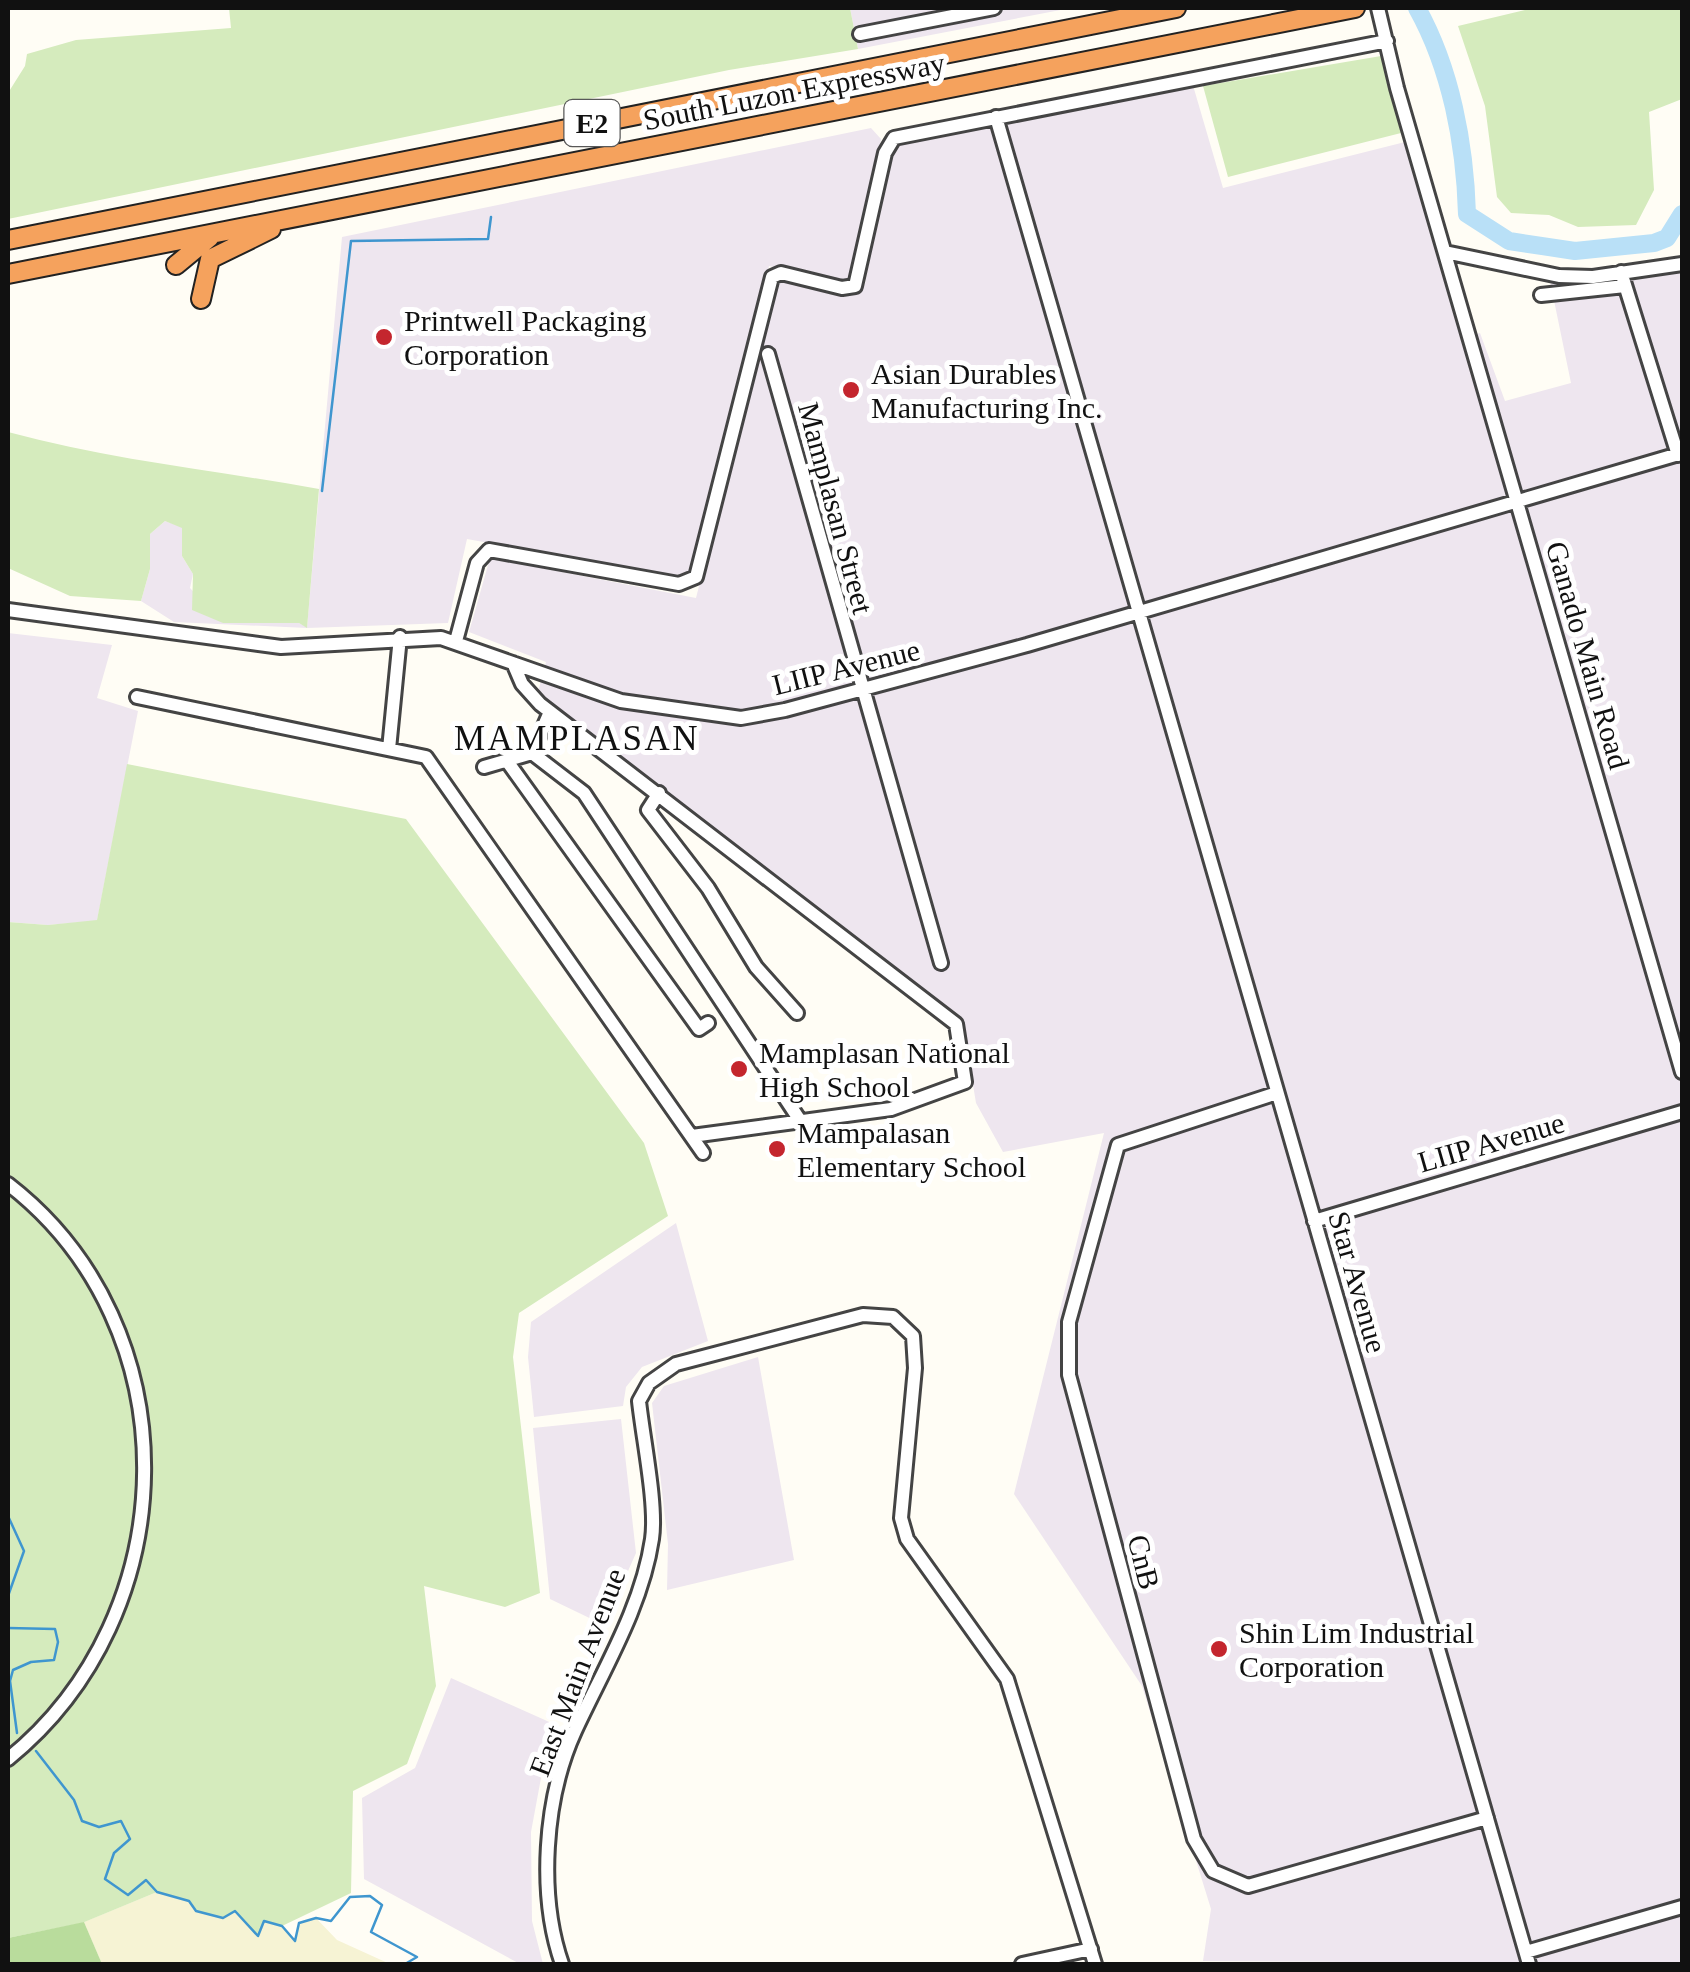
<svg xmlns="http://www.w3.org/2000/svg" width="1690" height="1972" viewBox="0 0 1690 1972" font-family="'Times New Roman',serif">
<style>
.industrial{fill:#eee6ef}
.farmland{fill:#f6f3d4}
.green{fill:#d5ebbd}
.forest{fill:#b9dc9c}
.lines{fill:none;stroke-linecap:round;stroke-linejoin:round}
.stream{stroke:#3f96cf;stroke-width:2.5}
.river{stroke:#b9e0f7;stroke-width:18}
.minor-casing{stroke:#444;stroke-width:18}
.highway-casing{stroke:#222;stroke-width:22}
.minor{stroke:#fff;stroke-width:12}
.highway{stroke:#f5a25d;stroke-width:18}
.poi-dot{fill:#c4262e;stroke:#fff;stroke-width:4}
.labels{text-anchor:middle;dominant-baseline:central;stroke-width:10;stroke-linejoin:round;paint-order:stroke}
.shield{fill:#fff;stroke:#585858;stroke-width:2.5}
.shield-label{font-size:28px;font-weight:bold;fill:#111}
.street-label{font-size:30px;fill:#111;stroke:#fff}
.poi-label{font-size:30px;fill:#111;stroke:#fff;text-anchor:start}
.quarter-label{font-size:35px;letter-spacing:2.5px;fill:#111;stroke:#fff}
</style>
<rect width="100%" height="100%" fill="#fffdf5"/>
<path class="industrial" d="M850 8H1071L858 49Z
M1192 82 1223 188 1405 142 1462 339 1480 333 1505 401 1571 383 1550 281 1601 283 1682 271V1964L1203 1961 1211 1909 1142 1686 1014 1494 1104 1133 1003 1152 976 1103 963 1024 538 692 546 662 469 632 490 558 696 598 777 277 854 295 865 284 889 153 901 140Z
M871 128 881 139 855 273 845 283 769 266 692 571 676 577 467 539 448 623 307 628 174 622 141 601 150 569V534L165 521 182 527V556L193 574 190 588 223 623H299L307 627 342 237Z
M8 633 112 645 97 698 138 711 97 921 48 925 8 922Z
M676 1223 708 1341 642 1367 626 1387 623 1406 534 1417 528 1357 531 1322Z
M758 1357 794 1560 667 1590 668 1544 652 1403 664 1386Z
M621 1419 636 1553 604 1625 550 1599 533 1428Z
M451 1678 565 1729 541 1778 531 1832 532 1921 543 1964H520L364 1879 362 1798 415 1768Z"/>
<path class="farmland" d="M157 1892 189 1901 196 1911 223 1918 235 1911 258 1936 264 1921 282 1926 295 1940 299 1923 316 1918 337 1940 390 1964H102L84 1922Z"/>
<path class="green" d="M229 8H850L858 49 729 70 8 219V93L25 66 27 54 76 40 231 28Z
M1533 8H1682V99L1649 112 1654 190 1636 225 1578 227 1549 215 1511 213 1497 197 1485 106 1458 26Z
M1381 56 1401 133 1228 177 1203 86Z
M8 432C110 460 215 470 319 489L307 628 299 623H223L192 610 193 574 182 556V528L165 521 150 534V569L141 601 70 596 8 568Z
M127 764 406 819 644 1143 668 1216 519 1313 513 1357 540 1593 505 1607 424 1586 436 1686 407 1764 353 1791 351 1893 282 1926 264 1921 258 1936 235 1911 223 1918 196 1911 189 1901 157 1892 82 1923 8 1938V922L48 925 97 920Z"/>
<path class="forest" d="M84 1922 102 1964H8V1938Z"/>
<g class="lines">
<path class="stream" d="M322 491 351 241 488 239 491 217
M8 1516 24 1551 8 1596
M8 1628 55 1629 58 1642 54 1660 31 1662 13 1670 10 1681 17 1733
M36 1751 74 1800 82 1821 99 1827 121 1821 130 1839 114 1853 105 1879 128 1895 146 1880 157 1892 189 1901 196 1911 223 1918 235 1911 258 1936 264 1921 282 1926 295 1941 299 1923 316 1918 331 1921 350 1897 370 1896 382 1905 371 1932 417 1957 405 1964"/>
<path class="river" d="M1417 8C1451 69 1465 144 1467 214L1509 241 1575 251 1654 243 1667 238 1682 214"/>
<g class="minor-casing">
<path id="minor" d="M1378 8 1397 88 1682 1072
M860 34 994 8
M996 117 1529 1964
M1445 252 1559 276 1593 277 1682 264
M1621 272 1678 455
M1541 295 1625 286
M768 354 941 963
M8 610 281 647 441 638 621 701 741 718 785 710 1027 645 1682 453
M456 641 477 563 489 550 679 584 696 577 772 277 781 273 842 288 855 286 885 153 894 138 1387 41
M513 663 522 684 540 704 956 1024 965 1082 891 1109 692 1136
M137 697 426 757 703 1153
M389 749 400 637
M532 753 584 793 799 1119
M532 753 550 712
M507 761 699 1029 708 1023
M484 767 532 753
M659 793 648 810 708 888 756 967 797 1013
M1277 1093 1118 1145 1069 1322V1375L1194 1839 1213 1871 1248 1886 1487 1818
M8 1184C193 1327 186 1615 8 1759
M1314 1221 1682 1112
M1526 1952 1682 1907
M562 1964C538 1895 544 1799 575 1731 603 1670 642 1607 652 1539 657 1505 643 1439 639 1401L649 1383 676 1364 863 1315 893 1317 913 1336 915 1368 901 1518 907 1539 1007 1679 1095 1964
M1022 1964 1091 1949"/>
</g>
<g class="highway-casing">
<path id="highway" d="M8 240 1176 8
M176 265 210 237
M8 274 1355 8
M201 299 210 259 271 229"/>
</g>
<use href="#minor" class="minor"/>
<use href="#highway" class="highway"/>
</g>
<g class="poi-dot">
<circle cx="384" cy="337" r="10"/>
<circle cx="851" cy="390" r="10"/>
<circle cx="739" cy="1069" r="10"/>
<circle cx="777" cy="1149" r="10"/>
<circle cx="1219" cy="1649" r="10"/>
</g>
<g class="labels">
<rect class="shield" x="564.5" y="100" width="55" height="46" rx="8"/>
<g class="shield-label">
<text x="592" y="123">E2</text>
</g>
<g class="street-label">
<text transform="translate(794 91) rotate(-11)">South Luzon Expressway</text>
<text transform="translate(836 508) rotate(75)">Mamplasan Street</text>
<text transform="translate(1588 655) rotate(74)">Ganado Main Road</text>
<text transform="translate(846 667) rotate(-14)">LIIP Avenue</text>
<text transform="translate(1491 1142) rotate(-16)">LIIP Avenue</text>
<text transform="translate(1358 1282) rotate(74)">Star Avenue</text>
<text transform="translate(1144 1562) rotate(76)">CnB</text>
<text transform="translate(577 1672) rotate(-69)">East Main Avenue</text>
</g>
<g class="poi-label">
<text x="404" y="320">Printwell Packaging<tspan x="404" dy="34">Corporation</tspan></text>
<text x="871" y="373">Asian Durables<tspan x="871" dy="34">Manufacturing Inc.</tspan></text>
<text x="759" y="1052">Mamplasan National<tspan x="759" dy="34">High School</tspan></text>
<text x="797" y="1132">Mampalasan<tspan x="797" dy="34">Elementary School</tspan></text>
<text x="1239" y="1632">Shin Lim Industrial<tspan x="1239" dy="34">Corporation</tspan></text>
</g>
<g class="quarter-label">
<text x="577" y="738">MAMPLASAN</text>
</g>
</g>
<rect width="1690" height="1972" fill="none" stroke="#111111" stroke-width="20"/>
</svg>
